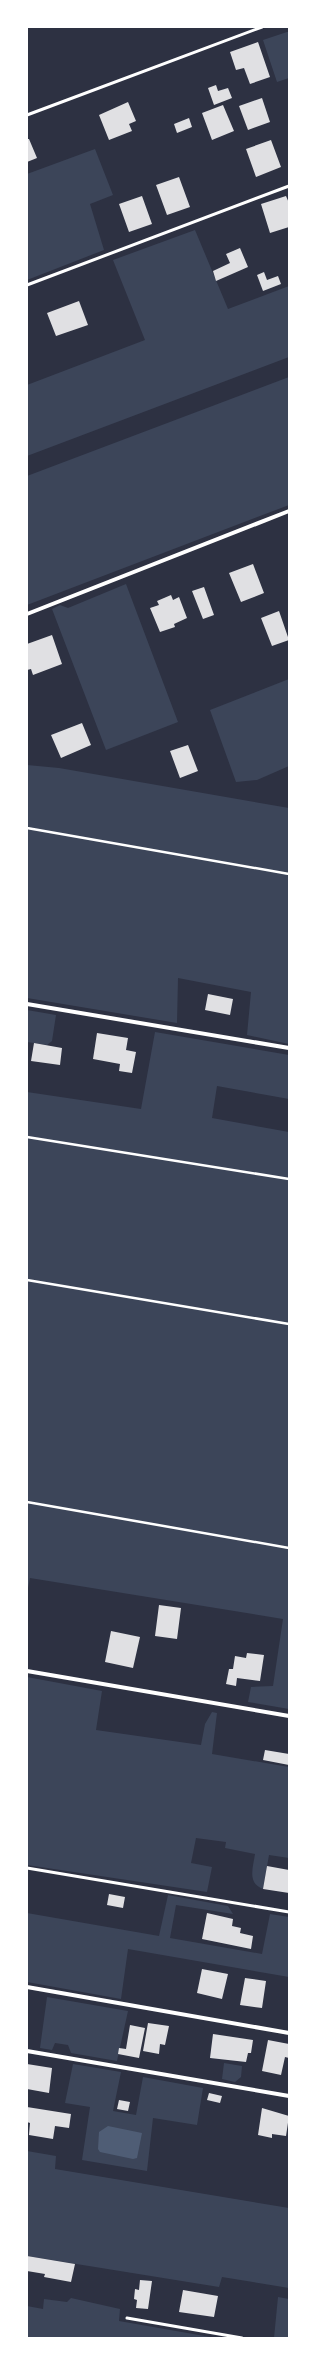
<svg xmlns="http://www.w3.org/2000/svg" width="316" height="2365" viewBox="0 0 316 2365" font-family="'Zilla Slab',serif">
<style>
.green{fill:#3c4559}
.water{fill:#4f5d75}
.building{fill:#e0e0e3}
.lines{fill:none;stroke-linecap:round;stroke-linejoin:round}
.path{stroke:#fff;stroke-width:2.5}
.service{stroke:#fff;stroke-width:3}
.minor{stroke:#fff;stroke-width:4}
</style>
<rect width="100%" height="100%" fill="#2d3142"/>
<path class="green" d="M287 32H289V78L277 82 263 40Z
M95 149 113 195 90 204 104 250 27 280V174Z
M195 230 228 309 289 286V357L27 456V385L145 340 113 260Z
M289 377V505L27 605V476Z
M126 584 178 722 106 750 52 609 60 605 68 608Z
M289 679V766L257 780 236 782 210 710Z
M27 765 59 768 289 808V1044L247 1035 251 992 178 978 177 1023 27 998Z
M27 1010 56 1015 52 1041 47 1045 27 1042Z
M155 1032 289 1055V1099L217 1086 212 1118 289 1132V1709L248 1702 251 1687 273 1686 283 1619 30 1578 27 1593V1092L141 1109Z
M27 1677 102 1691 96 1730 201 1745 205 1724 212 1712 217 1713 212 1754 289 1767V1858L269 1855 263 1889C247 1883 253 1868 255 1854L225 1848 226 1842 196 1838 191 1863 212 1867 207 1892 27 1865Z
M168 1895 228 1906 233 1914 176 1905 170 1938 262 1954 270 1914 289 1917V1977L128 1949 121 1999 27 1982V1913L159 1936Z
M47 1997 128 2011 117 2061 71 2053 68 2045 55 2043 52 2050 40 2048Z
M224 2063 242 2066 241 2077 235 2082 222 2079Z
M73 2064 121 2072 113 2111 136 2115 143 2077 203 2088 197 2125 153 2118 147 2171 82 2160 90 2107 65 2103Z
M27 2151 56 2156 55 2169 289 2208V2288L222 2277 219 2287 27 2256Z
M278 2297 289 2299V2338H274Z
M71 2298 120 2309 119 2321 216 2338H27V2306L43 2309 44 2299 67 2302Z"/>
<path class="water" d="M108 2126 142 2133 137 2158 133 2159 100 2152 98 2149 99 2132Z"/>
<path class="building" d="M258 42 270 77 250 84 244 68 236 70 230 52Z
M216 85 218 91 228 88 232 98 214 105 208 88Z
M262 98 270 122 248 130 239 106Z
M128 102 136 121 129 124 132 131 109 140 99 115Z
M223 105 234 131 212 140 202 113Z
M189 118 192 127 177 133 174 124Z
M27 139H29L37 158 27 162Z
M271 140 281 167 256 177 246 149Z
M179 177 190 207 167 215 156 185Z
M142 196 152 224 129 232 119 204Z
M286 196 289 203V227L270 233 261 204Z
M240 248 248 267 216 281 213 271 230 263 226 254Z
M264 272 267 280 278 276 281 284 263 291 257 275Z
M79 301 88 325 56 336 47 313Z
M253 564 264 593 241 602 229 573Z
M204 587 214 615 203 619 192 591Z
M171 595 173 600 179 597 187 618 174 624 175 627 160 632 150 608 159 605 157 601Z
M279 611 289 640 272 646 261 618Z
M52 635 62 664 33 675 31 669 27 670V644Z
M82 723 91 745 61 758 51 735Z
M188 745 198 771 180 778 170 751Z
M208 994 233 999 230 1015 205 1010Z
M97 1033 128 1038 126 1050 136 1052 132 1073 119 1071 120 1064 93 1059Z
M34 1043 62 1048 60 1065 31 1061Z
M159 1605 181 1608 177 1639 155 1636Z
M111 1631 140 1637 133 1668 105 1662Z
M247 1653 264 1655 260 1681 237 1678 236 1686 226 1684 229 1669H233L235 1656 246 1658Z
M265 1750 289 1754V1765L263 1760Z
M267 1866 289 1870V1893L263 1889Z
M109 1894 125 1897 123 1908 107 1905Z
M207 1913 233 1919 232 1926 241 1928 240 1933 253 1936 251 1949 202 1939Z
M202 1969 228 1974 222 1999 197 1993Z
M245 1978 266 1981 262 2008 240 2005Z
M148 2023 169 2026 165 2045 160 2044 159 2054 143 2051Z
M130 2025 145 2028 139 2058 118 2054 119 2048 126 2049Z
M213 2034 253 2040 251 2053H248L246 2062 210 2058Z
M268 2040 289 2044V2058L285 2057 281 2075 262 2071Z
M27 2064 52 2068 49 2093 27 2089Z
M209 2093 222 2096 220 2103 207 2100Z
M119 2100 130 2102 128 2111 117 2109Z
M27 2107 71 2114 69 2128 55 2126 53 2139 29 2135 30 2123 27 2122Z
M262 2108 289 2116 286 2136 272 2134V2138L258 2135Z
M27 2256 75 2264 71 2282 44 2277 45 2274 27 2271Z
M140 2280 152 2281 148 2309 136 2308 137 2300 134 2299 135 2289 139 2290Z
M183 2290 218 2296 214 2317 179 2312Z"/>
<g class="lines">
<path class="path" d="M27 828 289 874
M27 1137 289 1179
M27 1280 289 1324
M27 1502 289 1548"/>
<path class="service" d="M27 115 262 27
M27 285 289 186
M27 1868 289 1912
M127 2318 242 2338"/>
<path class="minor" d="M27 614 289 511
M27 1004 289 1048
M27 1671 289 1716
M27 1987 289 2033
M27 2051 289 2096"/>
</g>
<rect width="316" height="2365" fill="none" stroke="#ffffff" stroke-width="56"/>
</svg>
